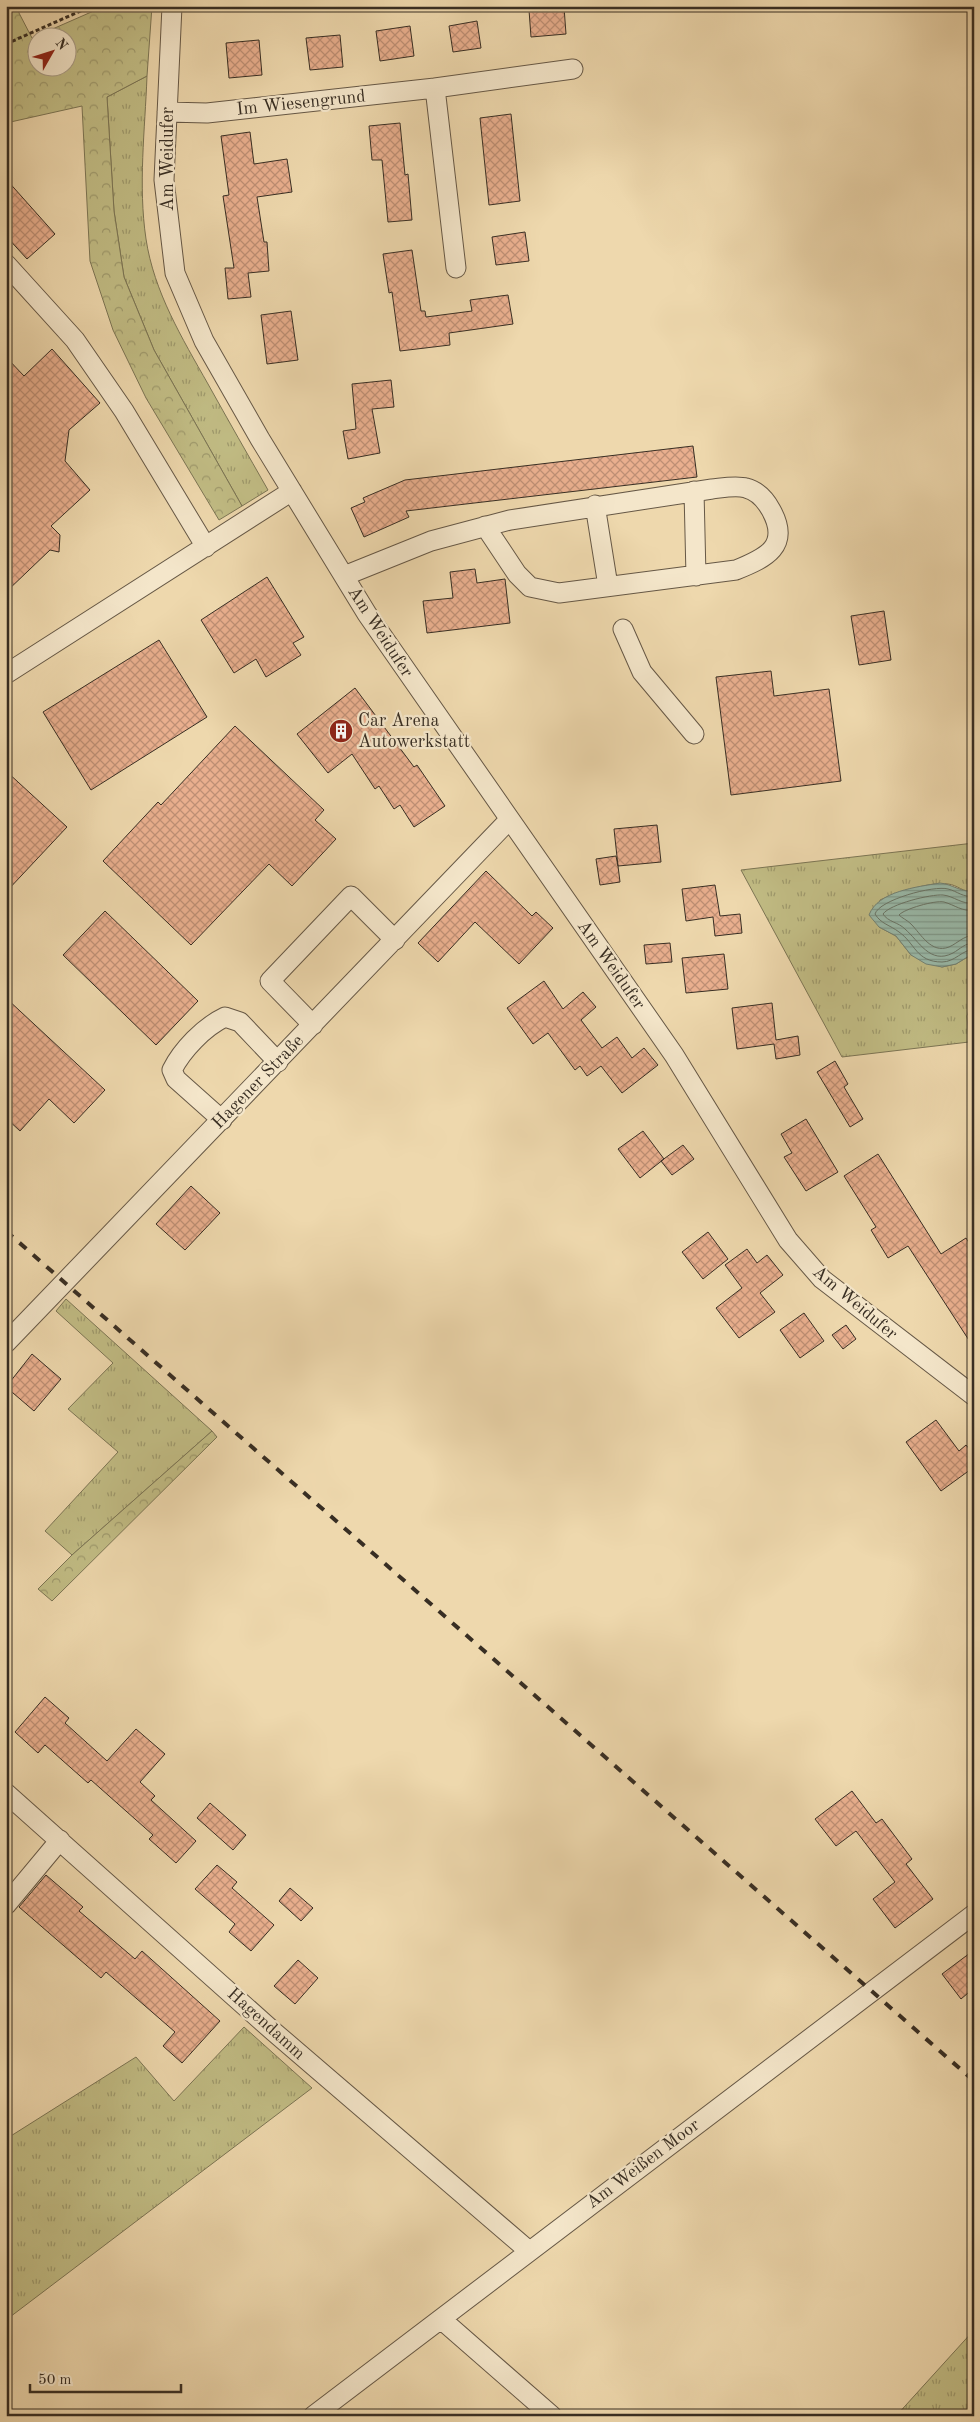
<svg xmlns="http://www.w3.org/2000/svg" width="980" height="2422" viewBox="0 0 980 2422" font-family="'Old Standard TT',serif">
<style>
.grass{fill:url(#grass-tufts);stroke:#7c7554}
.forest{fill:url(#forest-crowns);stroke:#7c7554;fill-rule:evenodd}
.water{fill:url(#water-rules);stroke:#728274}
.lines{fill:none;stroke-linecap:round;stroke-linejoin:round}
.shore{stroke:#687466;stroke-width:1}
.building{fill:url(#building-cross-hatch);stroke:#382e23}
.minor-casing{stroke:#665846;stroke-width:21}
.path{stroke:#382e23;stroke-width:3;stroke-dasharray:4 2.5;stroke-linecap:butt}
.minor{stroke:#f4e6ca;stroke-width:19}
.rail{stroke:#382e23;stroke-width:4;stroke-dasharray:9 9;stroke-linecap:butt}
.labels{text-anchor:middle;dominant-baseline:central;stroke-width:4.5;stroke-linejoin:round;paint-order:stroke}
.street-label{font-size:18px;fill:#382e23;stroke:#f4e6ca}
.poi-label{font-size:18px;fill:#382e23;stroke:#f4e6ca;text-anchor:start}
</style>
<defs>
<pattern id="grass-tufts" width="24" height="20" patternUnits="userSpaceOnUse" patternTransform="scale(1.25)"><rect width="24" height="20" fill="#c1bc84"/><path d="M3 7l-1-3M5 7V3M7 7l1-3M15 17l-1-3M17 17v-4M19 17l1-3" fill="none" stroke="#9e996c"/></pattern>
<pattern id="forest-crowns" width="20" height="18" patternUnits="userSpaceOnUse" patternTransform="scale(1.25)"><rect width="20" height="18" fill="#c1bc84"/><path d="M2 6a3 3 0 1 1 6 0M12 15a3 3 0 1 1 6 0" fill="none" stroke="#9e996c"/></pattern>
<pattern id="water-rules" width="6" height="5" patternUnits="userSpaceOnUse" patternTransform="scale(1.25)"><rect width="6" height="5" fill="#99baaa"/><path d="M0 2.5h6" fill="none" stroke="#7e988a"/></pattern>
<pattern id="building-cross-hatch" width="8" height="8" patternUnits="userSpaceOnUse" patternTransform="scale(1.25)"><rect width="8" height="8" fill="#e9af8e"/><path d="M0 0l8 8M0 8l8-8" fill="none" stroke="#be8f74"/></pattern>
</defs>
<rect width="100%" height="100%" fill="#eed8ad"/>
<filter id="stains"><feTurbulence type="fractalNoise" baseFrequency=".004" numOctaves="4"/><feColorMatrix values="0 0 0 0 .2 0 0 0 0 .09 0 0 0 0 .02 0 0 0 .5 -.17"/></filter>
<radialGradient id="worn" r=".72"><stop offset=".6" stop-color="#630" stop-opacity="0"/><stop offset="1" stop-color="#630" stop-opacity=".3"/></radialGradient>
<path class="grass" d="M147 76C145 130 138 185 146 239 154 292 182 338 208 384 228 420 248 455 268 490L242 506 154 350 124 277 114 211 107 97Z
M974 843V891C963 893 958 885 948 884 932 881 895 893 880 900L879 927 896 936 911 955 942 967 956 964 974 953V993L967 1016 969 1042 842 1057 741 870Z
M66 1299 212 1431 72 1555 45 1531 118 1452 68 1409 113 1363 56 1311Z
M244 2027 312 2088 6 2320V2139L136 2057 174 2101Z
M974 2330V2416H896Z"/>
<path class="forest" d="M6 6H18L19 13 32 38 105 6H152L147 76 107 97 114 211 124 277 154 350 242 506 219 520 146 398 113 330 90 261 82 106 6 123ZM38 38H68V68H38Z
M212 1431 217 1437 52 1601 38 1589 72 1555Z"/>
<path class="water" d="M940 883C952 884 962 893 974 891V953L956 964 942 967 926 964 911 955 896 936 879 927 869 915C878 891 917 887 940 883Z"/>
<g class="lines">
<path class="shore" d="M974 896C963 898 957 891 948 889 934 885 879 900 875 914 881 924 890 925 899 932 915 943 916 962 942 962 955 962 962 950 974 949
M974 903C962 905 954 896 943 895 931 894 890 904 883 914 888 922 898 922 905 929 919 941 930 965 953 953 960 949 965 943 974 943
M974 910C962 912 955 905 944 902 935 900 904 909 899 915 902 918 907 920 911 924 921 934 931 954 949 947 958 943 963 936 974 935"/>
</g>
<path class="building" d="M564 7 566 34 531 37 529 10Z
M477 21 481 48 453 52 449 26Z
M410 26 414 56 380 61 376 31Z
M340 35 343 67 310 70 306 38Z
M259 40 262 75 229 78 226 43Z
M511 114 520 201 489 205 480 118Z
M400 123 405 175 408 174 412 220 388 222 382 160H372L369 126Z
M250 132 254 164 287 159 292 192 257 197 264 242H267L269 271 248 273 251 297 228 299 225 268H234L223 196 229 195 221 136Z
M6 179 55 234 27 259 6 236Z
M525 232 529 261 496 265 492 237Z
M412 250 421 311H425L426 317 472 311 470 300 508 295 513 324 449 333 450 345 400 351 392 292 389 293 383 254Z
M291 311 298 360 267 364 261 315Z
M52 349 100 403 69 430 65 461 90 490 51 526 60 535 59 552 50 550 6 592V357L24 376Z
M391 380 394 407 372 409 380 453 348 459 343 431 356 429 352 384Z
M693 446 697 477 406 511 409 517 364 537 351 508 365 502 363 498 405 480Z
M475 569 477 583 505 579 510 623 427 633 423 601 453 598 450 572Z
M267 577 304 637 293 643 301 655 266 677 256 659 234 673 201 620Z
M884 611 891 660 859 665 851 616Z
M159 640 207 717 91 790 43 712Z
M771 671 774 696 829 689 841 781 731 795 716 677Z
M355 688 414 767 417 765 445 806 414 827 400 805 394 809 379 786 375 789 352 754 328 773 297 734Z
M235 726 324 810 315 820 336 839 292 886 269 864 191 945 103 861 158 802 161 805Z
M6 771 67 827 6 892Z
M657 825 661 862 618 866 620 882 600 885 596 859 616 856 618 866 614 829Z
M486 871 532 916 536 912 553 928 519 964 475 922 438 962 418 943Z
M715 885 720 916 740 914 742 933 715 936 713 917 686 921 682 889Z
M105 911 198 1001 156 1045 63 955Z
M670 943 672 962 646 964 644 945Z
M724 954 728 989 686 993 682 958Z
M544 981 563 1009 583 992 596 1007 581 1020 602 1048 617 1037 632 1058 644 1048 658 1065 622 1093 601 1066 587 1076 580 1066 575 1070 548 1033 533 1044 507 1008Z
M6 998 105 1090 74 1123 49 1099 20 1131 6 1118Z
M772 1003 776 1040 798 1036 800 1055 776 1059 774 1044 737 1049 732 1008Z
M835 1061 848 1084 844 1087 863 1119 850 1127 817 1072Z
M806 1119 838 1172 806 1191 784 1157 792 1153 781 1134Z
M643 1131 664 1159 640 1178 618 1149Z
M683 1145 694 1159 672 1175 661 1161Z
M878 1154 941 1254 966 1238 974 1251V1348L908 1246 888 1258 871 1230 876 1227 844 1176Z
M191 1186 220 1213 185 1250 156 1224Z
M708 1232 728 1259 703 1279 682 1252Z
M747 1249 757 1263 767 1255 783 1275 760 1293 775 1312 739 1338 716 1308 742 1288 725 1265Z
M804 1313 824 1341 800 1358 780 1330Z
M846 1325 856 1339 843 1349 832 1335Z
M32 1354 61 1379 34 1411 6 1387Z
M936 1420 959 1451 966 1445 974 1454V1467L941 1491 906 1442Z
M45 1697 69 1718 65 1723 107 1761 136 1729 165 1754 140 1782 155 1796 151 1800 196 1841 176 1863 149 1839 153 1835 91 1780 88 1783 45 1745 38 1753 15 1732Z
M852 1791 876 1823 882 1819 912 1859 906 1864 933 1899 895 1928 873 1899 895 1882 856 1831 836 1846 815 1819Z
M210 1803 246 1835 233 1850 197 1818Z
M217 1865 237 1882 232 1888 274 1925 251 1951 229 1932 235 1924 195 1889Z
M46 1875 83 1907 79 1911 135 1959 142 1951 220 2021 182 2063 163 2046 175 2032 106 1972 101 1978 19 1907Z
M290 1888 313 1908 301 1921 279 1901Z
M974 1950V1988L961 1999 942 1974Z
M298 1960 318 1978 295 2004 274 1986Z"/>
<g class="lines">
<g class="minor-casing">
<path id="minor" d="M172 6 164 180 175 273 204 341 260 439 367 614 674 1055 788 1240 822 1279 974 1396
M435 88 573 69
M167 112 207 113 435 88 456 268
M6 264 75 340 124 411 206 547
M694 491 696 576
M595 505 608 586
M344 576 431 541 510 520 712 489C722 488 736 485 746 488 758 491 766 501 771 510 791 546 766 558 736 570L559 593 530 587 517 574 485 526
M623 629 642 672 694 734
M6 674 292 491
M313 1025 270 981 351 896 395 940
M222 1120 176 1079 172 1070C182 1050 204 1027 225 1017L240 1022 278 1062
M6 1343 509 820
M6 1793 274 2032 529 2251
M6 1905 60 1840
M441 2319 552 2416
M313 2416 974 1914"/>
</g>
<path class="path" d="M6 44 92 6"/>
<use href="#minor" class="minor"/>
<path class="rail" d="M6 1231 974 2081"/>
</g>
<defs>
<g id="building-disc" transform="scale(1.25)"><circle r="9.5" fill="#8f2418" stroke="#f4e6ca"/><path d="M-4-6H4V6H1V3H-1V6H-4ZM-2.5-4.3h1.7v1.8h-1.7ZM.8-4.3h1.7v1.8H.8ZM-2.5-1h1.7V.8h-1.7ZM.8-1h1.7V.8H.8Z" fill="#fff"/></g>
</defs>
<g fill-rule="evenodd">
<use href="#building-disc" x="341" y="731"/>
</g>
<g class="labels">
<g class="street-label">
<text transform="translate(301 103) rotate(-6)">Im Wiesengrund</text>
<text transform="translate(168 159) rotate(-90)">Am Weidufer</text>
<text transform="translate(380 632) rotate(57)">Am Weidufer</text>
<text transform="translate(611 965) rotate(55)">Am Weidufer</text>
<text transform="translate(258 1082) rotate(-46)">Hagener Straße</text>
<text transform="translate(855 1303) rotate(40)">Am Weidufer</text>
<text transform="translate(266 2024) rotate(42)">Hagendamm</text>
<text transform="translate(643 2164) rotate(-37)">Am Weißen Moor</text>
</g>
<g class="poi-label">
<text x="358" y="721">Car Arena<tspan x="358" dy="21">Autowerkstatt</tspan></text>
</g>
</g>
<rect width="980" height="2422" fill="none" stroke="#eed8ad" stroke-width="25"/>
<rect x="8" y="8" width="965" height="2407" fill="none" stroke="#382e23" stroke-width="2.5"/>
<rect x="12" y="12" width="955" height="2397" fill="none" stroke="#382e23"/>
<g transform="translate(52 52) rotate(51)"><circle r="24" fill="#f4e6ca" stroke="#a99c87"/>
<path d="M0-4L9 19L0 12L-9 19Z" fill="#8f2418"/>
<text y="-8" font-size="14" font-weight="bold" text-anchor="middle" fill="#382e23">N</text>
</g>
<path d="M30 2384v8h151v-8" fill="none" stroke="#382e23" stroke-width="2.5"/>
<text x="38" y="2384" font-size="15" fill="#382e23" stroke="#f4e6ca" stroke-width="4" paint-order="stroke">50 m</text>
<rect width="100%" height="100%" filter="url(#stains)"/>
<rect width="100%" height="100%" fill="url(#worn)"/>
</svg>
